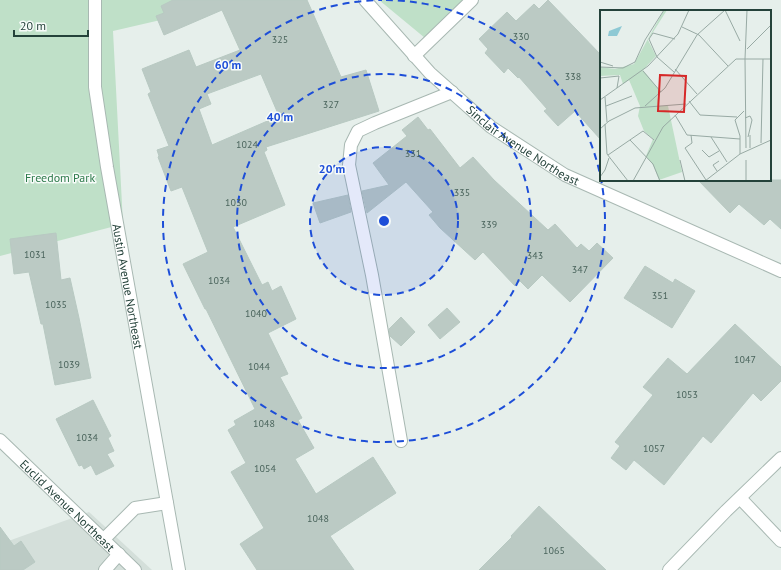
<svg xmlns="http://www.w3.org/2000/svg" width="781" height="570" viewBox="0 0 781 570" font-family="'PT Sans',sans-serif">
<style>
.built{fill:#d4dfda}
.green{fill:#bfe0c8}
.building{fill:#bbcac4;stroke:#b8c9c2;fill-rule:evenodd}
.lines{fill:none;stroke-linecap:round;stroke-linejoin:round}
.minor-casing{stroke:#a8b8b2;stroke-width:14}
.minor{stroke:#fff;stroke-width:12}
.ring{fill:none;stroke:#1d4ed8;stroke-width:2;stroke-dasharray:7 5}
.labels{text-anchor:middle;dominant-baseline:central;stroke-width:3;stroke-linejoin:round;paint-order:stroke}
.number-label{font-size:10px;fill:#4a645c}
.street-label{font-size:12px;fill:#24423a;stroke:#f7fbf9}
.park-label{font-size:12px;fill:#2d7a4b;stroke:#f7fbf9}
.inset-road{fill:none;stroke:#98aaa4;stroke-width:1}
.view{fill:#d62828;fill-opacity:0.15;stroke:#d62828;stroke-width:2}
.inset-edge{fill:none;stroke:#24423a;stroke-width:2}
.centre{fill:#1d4ed8;stroke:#f7fbf9;stroke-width:2}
.ring-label{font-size:12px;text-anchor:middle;font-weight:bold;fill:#1d4ed8;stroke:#f7fbf9;stroke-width:3;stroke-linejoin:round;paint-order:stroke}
</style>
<rect width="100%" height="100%" fill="#e6efeb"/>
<path class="built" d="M89 512 152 570H0V544Z"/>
<path class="green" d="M0 0H247L113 31 123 224 0 256Z
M379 0H465L425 38Z"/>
<path class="building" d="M173 0H307L341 77 366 70 379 111 266 147 267 150 264 152 285 205 233 227 262 285 268 282 272 291 281 286 296 319 268 333 288 374 280 377 302 418 298 420 314 448 295 459 316 494 373 457 396 493 330 536 354 570H257L240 544 264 528 231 472 246 463 228 430 236 425 234 421 255 409 206 309H205L183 264 208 252 182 187 171 191 158 157 159 156 157 150 169 146 148 94 151 92 142 69 189 50 196 67 240 50 222 10 164 35 156 16 164 13 161 6ZM261 74 279 116 212 145 199 109 211 104 207 94Z
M548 0 601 55V140L575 111 558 126 544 111 547 109 519 77 518 78 508 68 504 73 485 53 488 49 479 39 507 12 516 21 534 4 539 9Z
M418 117 428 130 430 129 460 168 473 157 494 180 548 230 555 224 577 248 581 244 589 251 597 243 613 258 570 302 542 275 528 289 520 281 515 286 483 252 475 260 440 228 429 215 433 212 406 182 367 213 362 191 389 185 373 163 407 136 402 130Z
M698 180H781V229L770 219 764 225 739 204 730 213Z
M348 195 351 212 320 223 313 203Z
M56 233 61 280 70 278 79 318 91 378 55 385 43 324H41L29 272 14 274 10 239Z
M645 266 673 283 675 279 695 291 672 328 624 298Z
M447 308 460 322 440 339 428 325Z
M401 317 415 332 401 346 390 336 389 329Z
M735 324 781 367V381L761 401 753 393 711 443 703 436 664 485 634 460 626 470 611 458 620 446 615 442 653 395 643 387 668 358 687 374Z
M93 400 111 436 108 438 114 451 107 454 114 466 96 475 91 465 84 469 82 465 79 466 56 419Z
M539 506 606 570H479L512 537 511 536Z
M0 527 14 546 21 541 35 562 23 570H0Z"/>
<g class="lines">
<g class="minor-casing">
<g id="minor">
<path id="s1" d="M95 0V87L107 167 179 570"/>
<path id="s2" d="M365 0 430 73 491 127 565 175 781 271"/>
<path d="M414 56 472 0"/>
<path id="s3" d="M0 440 135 570"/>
<path d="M401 441 372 275 349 165 351 145 358 131 375 123 452 92"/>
<path d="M740 498 781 541"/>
<path d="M104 539 135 508 167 503"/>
<path d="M105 570 119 554"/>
<path d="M669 570 726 511 781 458"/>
</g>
</g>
<use href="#minor" class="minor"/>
</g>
<circle cx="384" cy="221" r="74" fill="#1d4ed8" fill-opacity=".12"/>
<g class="ring">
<circle cx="384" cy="221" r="74"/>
<circle cx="384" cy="221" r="147"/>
<path d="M386 0A221 221 0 1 1 382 0"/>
</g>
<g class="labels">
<g class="number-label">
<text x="521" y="36">330</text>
<text x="280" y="39">325</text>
<text x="573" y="76">338</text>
<text x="331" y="104">327</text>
<text x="247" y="144">1024</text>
<text x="413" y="153">331</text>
<text x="462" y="192">335</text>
<text x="236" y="202">1030</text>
<text x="489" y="224">339</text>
<text x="35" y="254">1031</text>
<text x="535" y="255">343</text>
<text x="580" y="269">347</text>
<text x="219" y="280">1034</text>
<text x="660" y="295">351</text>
<text x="56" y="304">1035</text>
<text x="256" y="313">1040</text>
<text x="745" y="359">1047</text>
<text x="69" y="364">1039</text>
<text x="259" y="366">1044</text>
<text x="687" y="394">1053</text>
<text x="264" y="423">1048</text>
<text x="87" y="437">1034</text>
<text x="654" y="448">1057</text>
<text x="265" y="468">1054</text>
<text x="318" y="518">1048</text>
<text x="554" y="550">1065</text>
</g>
<g class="street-label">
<text stroke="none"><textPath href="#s2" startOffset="216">Sinclair Avenue Northeast</textPath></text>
<text stroke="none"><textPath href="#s1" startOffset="289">Austin Avenue Northeast</textPath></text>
<text stroke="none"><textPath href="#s3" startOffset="94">Euclid Avenue Northeast</textPath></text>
</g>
<g class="park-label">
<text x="60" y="177">Freedom Park</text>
</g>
</g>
<g transform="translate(600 10)">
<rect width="171" height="171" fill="#e6efeb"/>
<path d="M64 0H67L48 30 56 46 43 60 60 81 57 85 59 96H68L82 162 59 170 53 155 46 146 53 129 44 121 38 106 40 96 29 70 23 74 20 65 0 66V57L15 59 34 54Z" fill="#bfe0c8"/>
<path d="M22 16 17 26H8L9 21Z" fill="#8ec9d4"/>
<path class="inset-road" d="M125 0 140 31M82 17 99 25 128 56M147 39 171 15M0 52 13 56M0 57 23 58 35 52 45 30 64 0M75 59 97 84M43 61 61 82M74 62 57 47 49 29 53 23 75 29M0 68 19 66 17 78M5 87 7 112M0 90 48 56 78 24 89 0M89 91 100 105 137 107M6 96 32 86M45 96 65 78 97 25 125 0M75 105 87 125 140 129M145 108 150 106 152 110 148 127M5 114 7 144 28 171M0 119 9 111 35 98 86 94M91 125 92 133 85 138 106 170M150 125V138M111 127 127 152M30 130 53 154 60 171M161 133 163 49M146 138 145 49 147 0M102 140 109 147 119 141M140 144V126L135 110 144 101M8 145 43 121 54 130M80 150 85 171M146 150V171M117 161 113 155 119 151M0 167 5 160 9 148M33 171 63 117 136 49H171M105 171 140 144 171 130"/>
<path class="view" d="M60 65 86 66 84 102 58 101Z"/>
<rect width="171" height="171" class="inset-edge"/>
</g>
<circle cx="384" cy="221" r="6" class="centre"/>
<g class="ring-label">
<text x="228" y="69">60 m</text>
<text x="280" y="121">40 m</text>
<text x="332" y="173">20 m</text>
</g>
<path d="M14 30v6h74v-6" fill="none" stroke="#24423a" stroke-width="2"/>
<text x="20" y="30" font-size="12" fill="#24423a" stroke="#f7fbf9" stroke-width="3" paint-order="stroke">20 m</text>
</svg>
